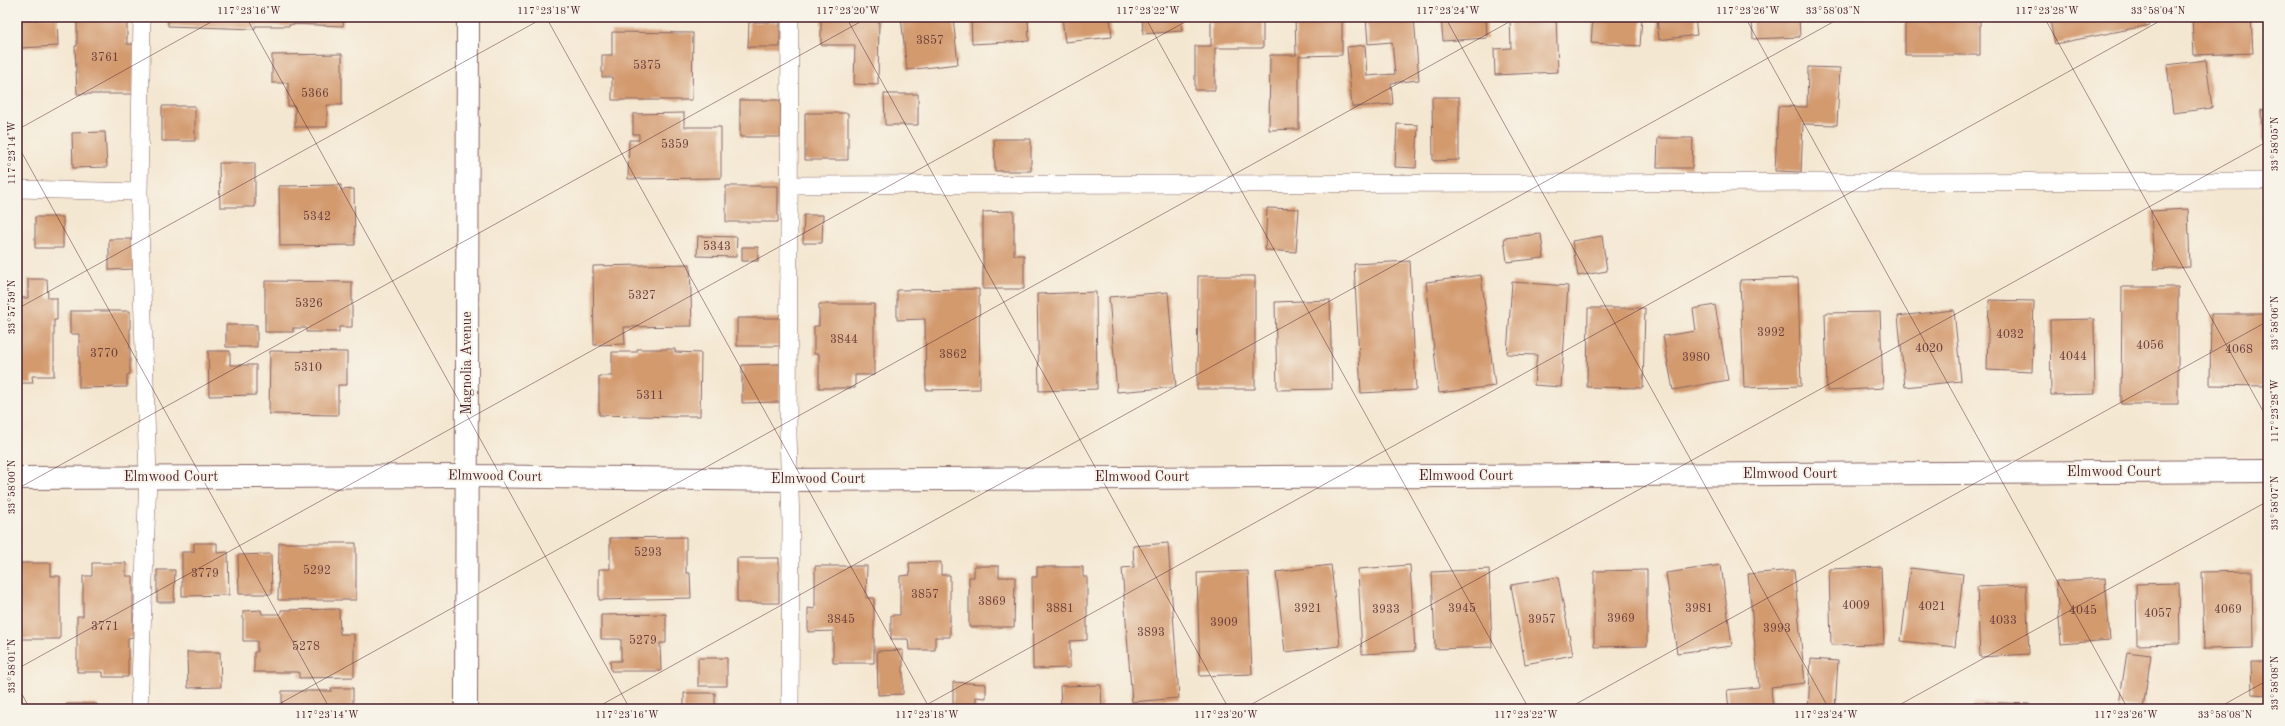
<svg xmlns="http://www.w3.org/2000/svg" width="2285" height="726" viewBox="0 0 2285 726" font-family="'Old Standard TT',serif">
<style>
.building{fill:#d39a6e}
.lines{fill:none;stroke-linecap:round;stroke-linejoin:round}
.lane-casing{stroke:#866565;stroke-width:18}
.street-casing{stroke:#866565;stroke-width:24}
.primary-casing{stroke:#866565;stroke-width:24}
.lane{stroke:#fff;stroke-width:17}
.street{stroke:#fff;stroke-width:22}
.primary{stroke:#fff;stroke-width:22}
.ticks{fill:none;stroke:#4a1f2b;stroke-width:1;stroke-opacity:0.45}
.labels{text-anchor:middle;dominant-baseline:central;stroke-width:4;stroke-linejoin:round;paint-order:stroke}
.number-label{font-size:12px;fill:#6c3e3c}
.street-label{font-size:14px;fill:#4a1f2b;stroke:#f7f3e8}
.neatline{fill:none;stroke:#4a1f2b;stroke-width:1.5}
.ticks-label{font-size:10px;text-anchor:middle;fill:#4a1f2b}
</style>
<rect width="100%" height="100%" fill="#f7f3e8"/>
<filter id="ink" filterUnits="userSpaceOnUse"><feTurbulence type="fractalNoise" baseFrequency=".025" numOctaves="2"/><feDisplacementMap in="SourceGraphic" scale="8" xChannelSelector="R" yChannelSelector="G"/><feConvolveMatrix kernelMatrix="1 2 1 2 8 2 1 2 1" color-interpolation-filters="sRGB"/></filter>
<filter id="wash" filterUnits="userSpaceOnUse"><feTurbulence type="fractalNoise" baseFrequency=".012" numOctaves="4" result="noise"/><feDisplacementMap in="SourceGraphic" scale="16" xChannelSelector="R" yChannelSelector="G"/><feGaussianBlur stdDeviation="0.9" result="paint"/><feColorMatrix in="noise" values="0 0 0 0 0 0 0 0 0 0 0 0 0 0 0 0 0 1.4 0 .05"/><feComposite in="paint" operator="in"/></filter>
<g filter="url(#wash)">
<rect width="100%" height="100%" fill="#f4e7d1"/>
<g id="blocks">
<path class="building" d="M17 17H57L58 46 20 48V53H17Z
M77 17H121V22L127 23V44H134V94H77L75 46H77Z
M168 17H344L343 26 290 24V26H255V29L168 26Z
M821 17H879L878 85 854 84 855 45H821Z
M901 17H953L958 64 907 70Z
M971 17H1028L1029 41 972 44Z
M1062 17H1110L1112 37 1065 42Z
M1142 17H1181L1182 31 1143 34Z
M1211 17H1263V48H1215V90H1195V46H1211Z
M1295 17H1342V55L1299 56V129L1269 130 1270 55H1296Z
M1366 17H1414L1419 80 1391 83 1393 104 1352 107 1347 47 1365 45 1367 76 1395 74 1392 42 1368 44Z
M1441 17H1486L1487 38 1443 41Z
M1510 17H1556L1558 72 1495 75 1494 49 1511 48Z
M1593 17H1642L1640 46 1591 43Z
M1657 17H1695L1697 35 1659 40Z
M1752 17H1799L1800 37 1753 39Z
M1905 17H1980V55H1905Z
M2049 17H2149L2150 25 2055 44Z
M2192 17H2251L2253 53 2194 55Z
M749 22H780V47H748Z
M612 32 693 33 692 100H612V77H602V55H612Z
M342 54V105H327V127H295V106H288V83H272V55Z
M2206 60 2212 108 2173 113 2167 65Z
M1808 67 1840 68 1837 125 1803 124 1801 172 1775 171 1778 106 1807 107Z
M884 94H918V125H885Z
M1432 97H1459V160L1433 161Z
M740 100H781V137H740Z
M162 106H195V141H162Z
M2261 110H2268V141H2262Z
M684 113V127H721V178L628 179 629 140H639V134H633V114Z
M805 113H848V160H805Z
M1397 124 1418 125 1416 168 1395 167Z
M105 132 107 167 73 168 72 133Z
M1658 138H1693L1692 168H1657Z
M994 139H1031V171H995Z
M219 163H255V207H220Z
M341 185V190L354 189 355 245 280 246 279 186Z
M726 186H778V222H726Z
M1267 208 1299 209 1296 252 1265 250Z
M2188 209 2190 267 2154 269 2151 211Z
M1014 211V255H1024V289H983V212Z
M804 215H823L822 243H803Z
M35 217H63V248H35Z
M1541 234 1544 258 1507 262 1504 238Z
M698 236 737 237 736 257 697 256Z
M1602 236 1607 271 1578 276 1572 241Z
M109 239H134L135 269 109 270Z
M742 247H758V261H742Z
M1410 261 1416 390 1361 393 1354 264Z
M690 264 692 326 624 327 625 344 594 345 593 266Z
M1481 275 1495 386 1439 393 1426 282Z
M1198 276H1255V389H1197Z
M1798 278 1801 386 1744 388 1740 280Z
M28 279H47L48 298H57V320H54V376H32L33 383H17V298H28Z
M265 281 352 282V327H339V332H306V328H293V332H265Z
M1512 282 1568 286 1561 387 1534 385 1537 355 1507 354Z
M2122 287H2178V404H2121Z
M979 289 980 389 926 390 925 319 897 320V290Z
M1096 292 1097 389 1039 391 1037 294Z
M1168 292 1176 387 1117 392 1109 297Z
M1330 300 1332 389 1277 390 1275 302Z
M1989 300 2034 301 2032 372 1987 370Z
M819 304H874V375H855V388H819V354H814V326H819Z
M1715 305 1728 380 1673 390 1663 336 1696 331 1693 309Z
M1588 308H1645L1643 388 1587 387Z
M1954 310 1961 381 1905 387 1898 316Z
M70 311H130V374L127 375V387L79 388V334H70Z
M1880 312 1883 388 1827 391 1825 313Z
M2211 314H2267L2266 386 2210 385Z
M737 318H781V346H737Z
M2094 319 2095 394 2051 395 2050 320Z
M226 325H257V347H226Z
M637 349H675V352L701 353 700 416H676V417L599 415V376H612V352H637Z
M208 351H230V365H256V395L209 396Z
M270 351 347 352V385H338V415L269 414Z
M780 364V402L742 403V365Z
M686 537V573H690L691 598 599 600V569H610V538Z
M194 543H217V553L228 552 229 595 182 596V552H194Z
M279 543H356V600H278Z
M1168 543 1179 698 1132 702 1122 568 1134 567 1133 546Z
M271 554 272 594H239L238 555Z
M737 558H779V603H737Z
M941 562V575H950V637H935V650H909L908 639H891V615H900V576L910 575 909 563Z
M19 563H51V576H60V639H17Z
M92 563H126V576H133V637L128 638V677H103V672H77V616H83V576H92Z
M1331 565 1340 646 1285 652 1276 572Z
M1410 565 1415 651 1362 654 1358 569Z
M1721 565 1732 646 1677 653 1666 573Z
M815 566H867L866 598H874V663H833V631L808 632V608L815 609Z
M974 566H999V577H1015L1014 627H969V577H974Z
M1037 567H1083V577H1087V640L1070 641V668L1033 669 1032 577H1037Z
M1881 567 1884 644 1831 645 1829 569Z
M1910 568 1963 574 1955 647 1901 641Z
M1489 569 1492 647 1435 649 1432 572Z
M157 570H175L174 602H157Z
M1647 570V646L1594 647V571Z
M1794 570 1805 683 1771 687 1773 709H1729L1727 690 1759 687 1748 574Z
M1248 571 1252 674 1200 676 1197 573Z
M2252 571 2253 648 2204 649 2202 572Z
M1558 577 1573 655 1525 664 1511 585Z
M2105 578 2110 640 2061 644 2056 581Z
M2179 583 2180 644 2137 645 2136 584Z
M2026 585 2029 654 1980 657 1977 587Z
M339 609 340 634H354V677L299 678V672H254V652H257V641H243V611L261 610 262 614H281V610Z
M666 614V643H660L661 671H611L610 661H621V639H601V615Z
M903 650V694L878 695 877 651Z
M187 652H220L221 687 188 688Z
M2127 652 2151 655 2143 708 2119 705Z
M698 658H727V686H698Z
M1811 659 1838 661 1835 709H1808Z
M2251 662H2268V695L2252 694Z
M953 682 986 684V698L976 697V709H953Z
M1101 685 1102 709H1061L1060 686Z
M331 688H353V709H282V691H332Z
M684 693H715V709H684Z
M1974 702 2030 704 2029 709H1973Z
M66 704H97V709H66Z"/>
</g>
</g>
<g filter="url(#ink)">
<use href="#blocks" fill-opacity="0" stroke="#866565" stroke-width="1"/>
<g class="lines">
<g class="lane-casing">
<path id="lane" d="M790 17 788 436 791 522 790 709
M789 185 2268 181
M17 189 139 192
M139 709 148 477 139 192 142 17"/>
</g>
<g class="street-casing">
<path id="street" d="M17 478 466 476 788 480 2268 471"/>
</g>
<g class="primary-casing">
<path id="primary" d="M466 709 468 17"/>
</g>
<use href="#lane" class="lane"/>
<use href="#street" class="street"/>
<use href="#primary" class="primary"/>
</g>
</g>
<path class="ticks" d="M246 17 630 709M546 17 930 709M846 17 1229 709M1145 17 1529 709M1445 17 1829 709M1745 17 2128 709M2044 17 2268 420M17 130 220 17M17 144 330 709M17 309 545 17M17 489 869 17M17 669 1194 17M17 685 30 709M270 709 1518 17M594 709 1842 17M919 709 2167 17M1243 709 2268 141M1567 709 2268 321M1892 709 2268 501M2216 709 2268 680"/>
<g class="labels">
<g class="number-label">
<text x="930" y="41">3857</text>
<text x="105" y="58">3761</text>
<text x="647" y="66">5375</text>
<text x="315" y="94">5366</text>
<text x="675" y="145">5359</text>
<text x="317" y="217">5342</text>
<text x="717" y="247">5343</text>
<text x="642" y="296">5327</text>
<text x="309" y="304">5326</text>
<text x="1771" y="333">3992</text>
<text x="2010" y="335">4032</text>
<text x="844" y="340">3844</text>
<text x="2150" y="346">4056</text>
<text x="1929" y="349">4020</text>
<text x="2239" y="350">4068</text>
<text x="104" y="354">3770</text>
<text x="953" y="355">3862</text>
<text x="2073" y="357">4044</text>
<text x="1696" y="358">3980</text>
<text x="308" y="368">5310</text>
<text x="650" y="396">5311</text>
<text x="648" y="553">5293</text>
<text x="317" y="571">5292</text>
<text x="205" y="574">3779</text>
<text x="925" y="595">3857</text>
<text x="992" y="602">3869</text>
<text x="1856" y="606">4009</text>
<text x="1932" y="607">4021</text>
<text x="1060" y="609">3881</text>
<text x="1308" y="609">3921</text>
<text x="1462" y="609">3945</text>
<text x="1699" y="609">3981</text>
<text x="1386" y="610">3933</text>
<text x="2228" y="610">4069</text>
<text x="2083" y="611">4045</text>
<text x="2158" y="614">4057</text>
<text x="1621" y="619">3969</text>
<text x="841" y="620">3845</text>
<text x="1542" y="620">3957</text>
<text x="2003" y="621">4033</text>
<text x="1224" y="623">3909</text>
<text x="105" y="627">3771</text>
<text x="1777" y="629">3993</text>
<text x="1151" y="633">3893</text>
<text x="643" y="641">5279</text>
<text x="306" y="647">5278</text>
</g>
<g class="street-label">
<text transform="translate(467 363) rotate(-90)">Magnolia Avenue</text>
<text x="2114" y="472">Elmwood Court</text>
<text x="1790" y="474">Elmwood Court</text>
<text transform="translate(495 476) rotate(1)">Elmwood Court</text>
<text x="1466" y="476">Elmwood Court</text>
<text x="171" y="477">Elmwood Court</text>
<text x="1142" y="477">Elmwood Court</text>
<text x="818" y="479">Elmwood Court</text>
</g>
</g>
<rect width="2285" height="726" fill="none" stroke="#f7f3e8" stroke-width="44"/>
<rect x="22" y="22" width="2241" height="682" class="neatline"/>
<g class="ticks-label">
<text x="249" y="14">117°23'16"W</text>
<text x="549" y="14">117°23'18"W</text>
<text x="848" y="14">117°23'20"W</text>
<text x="1148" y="14">117°23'22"W</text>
<text x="1448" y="14">117°23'24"W</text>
<text x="1748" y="14">117°23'26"W</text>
<text x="1833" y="14">33°58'03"N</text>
<text x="2047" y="14">117°23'28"W</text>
<text x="2158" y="14">33°58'04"N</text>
<text transform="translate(2274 144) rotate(-90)" y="4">33°58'05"N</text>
<text transform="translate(11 153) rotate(-90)" y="4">117°23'14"W</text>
<text transform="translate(11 307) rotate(-90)" y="4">33°57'59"N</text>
<text transform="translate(2274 323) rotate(-90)" y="4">33°58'06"N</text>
<text transform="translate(2274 411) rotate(-90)" y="4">117°23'28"W</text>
<text transform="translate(11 487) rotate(-90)" y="4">33°58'00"N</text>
<text transform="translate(2274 503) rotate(-90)" y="4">33°58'07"N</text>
<text transform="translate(11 666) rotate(-90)" y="4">33°58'01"N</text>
<text transform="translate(2274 683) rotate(-90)" y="4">33°58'08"N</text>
<text x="327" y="718">117°23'14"W</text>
<text x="627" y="718">117°23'16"W</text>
<text x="927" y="718">117°23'18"W</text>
<text x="1226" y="718">117°23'20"W</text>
<text x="1526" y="718">117°23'22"W</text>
<text x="1826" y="718">117°23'24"W</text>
<text x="2126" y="718">117°23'26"W</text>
<text x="2225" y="718">33°58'08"N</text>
</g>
</svg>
